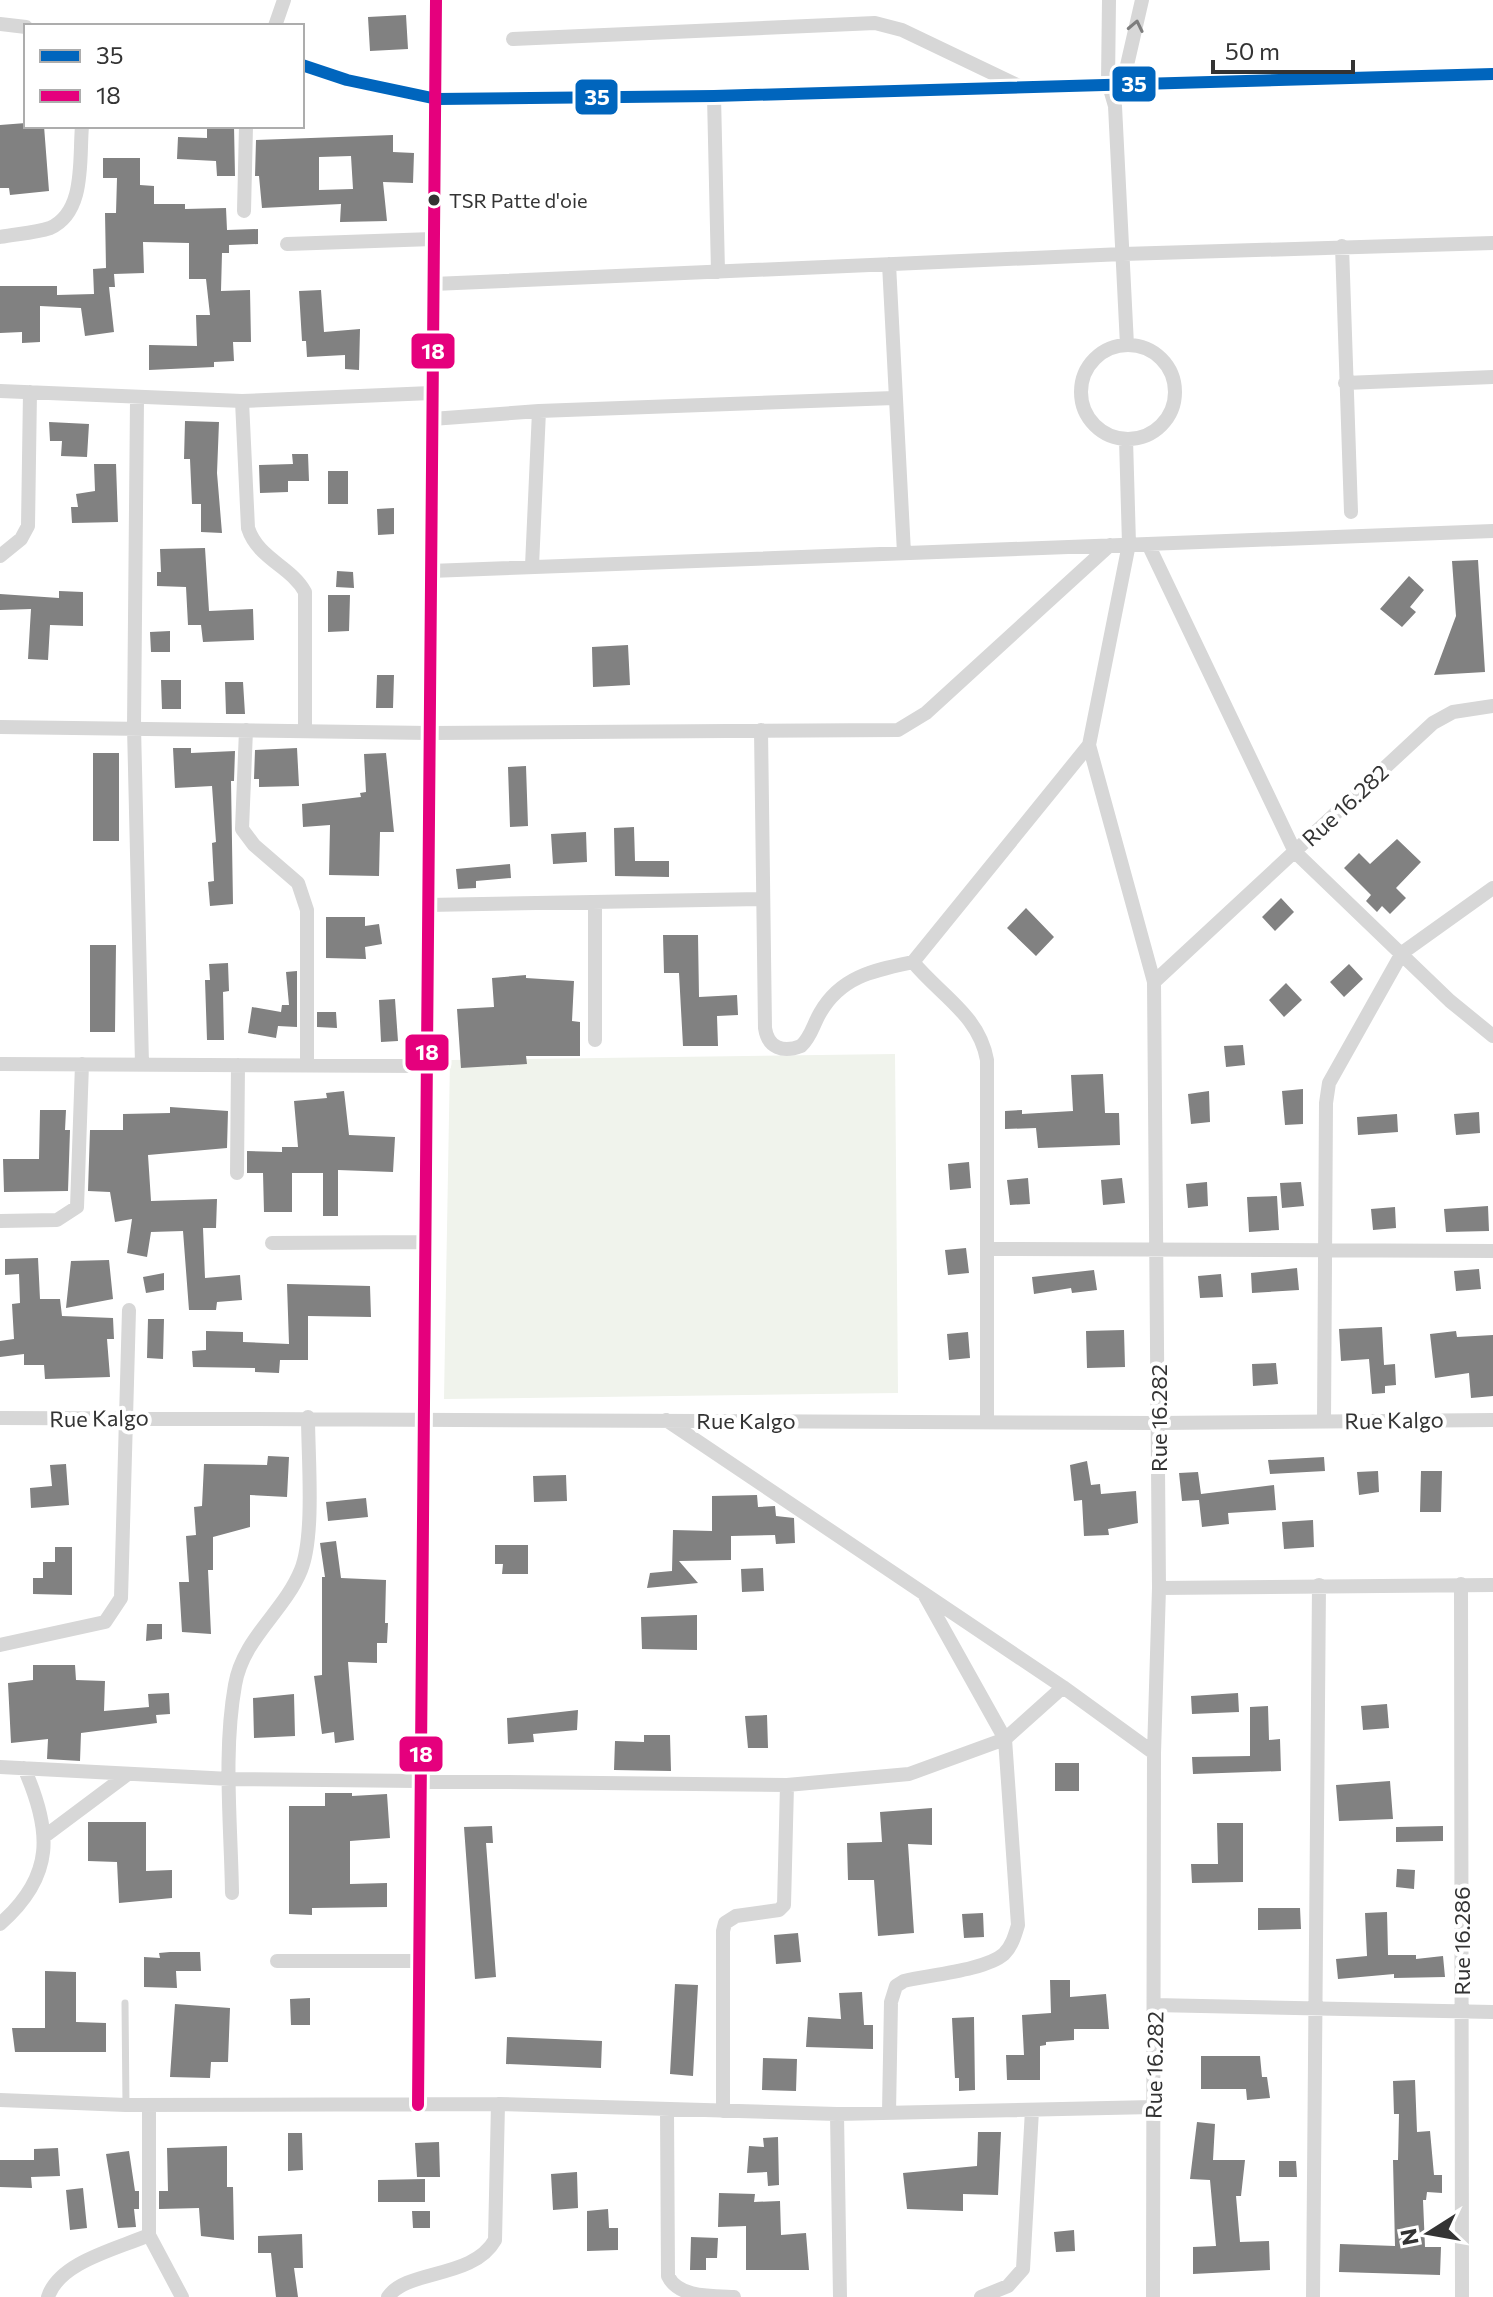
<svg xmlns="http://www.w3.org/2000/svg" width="1493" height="2297" viewBox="0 0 1493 2297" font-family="Commissioner,sans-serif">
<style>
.green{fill:#f0f3ec}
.building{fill:#818181;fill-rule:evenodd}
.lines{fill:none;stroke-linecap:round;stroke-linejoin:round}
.service{stroke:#d7d7d7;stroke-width:7}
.minor{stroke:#d7d7d7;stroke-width:14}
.bus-1-casing{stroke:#fff;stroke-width:18}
.bus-2-casing{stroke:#fff;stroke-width:18}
.bus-1{stroke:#0065bd;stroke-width:12}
.bus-2{stroke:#e5007d;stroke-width:12}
.oneway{stroke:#7d7d7d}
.bus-dot{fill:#333;stroke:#fff;stroke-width:3}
.labels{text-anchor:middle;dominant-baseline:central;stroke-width:8;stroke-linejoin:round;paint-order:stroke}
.bus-label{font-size:20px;fill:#333;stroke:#fff;text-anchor:start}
.street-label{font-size:22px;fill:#333;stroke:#fff}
.line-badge{stroke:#fff;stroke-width:3}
.badge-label{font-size:22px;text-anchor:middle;font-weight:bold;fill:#fff}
</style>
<rect width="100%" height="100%" fill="#fff"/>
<path class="green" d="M895 1054 898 1393 444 1399 450 1060Z"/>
<path class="building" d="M406 15 408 49 370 51 368 17Z
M26 123V126H44L49 191 10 195 9 188H0V125Z
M207 126H234L235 176H217L216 161 177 159 178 137 207 138Z
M393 135V152L414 153 413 183 383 182 387 221 340 222 341 204 262 208 259 176H255L256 140ZM351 156 353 189 319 190V157Z
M103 158H140V185L154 186V204H185V209L226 208 227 230 258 229V244L229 245V253H222L221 291 250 290 251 342H233L234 361 214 362V367L149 370V345L197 346 196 315H210L206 279H189V243L143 242 144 273 114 274 115 287H109L114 332 85 336 81 308 40 306V342L22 343V332L0 333V286H57V295L94 294 93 269 106 268 105 213H116L117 178H103Z
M321 290 324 332 360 329 359 370 345 369V355L307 357 306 341H302L299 291Z
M185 421 219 422 217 473 222 533 201 532V504H192L190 459H184Z
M49 422 89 424 87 457 61 456 62 441H50Z
M292 454H308L309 481H288V492L260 493 259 465 293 464Z
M94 464H116L118 522 72 523 71 507H78L76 494 95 491Z
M328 471H348V504H328Z
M394 508V534L378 535 377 509Z
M205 548 209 611 253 609 254 640 203 642 201 625H188L186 587 157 586V572H161L160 549Z
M1478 560 1485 672 1434 675 1456 616 1452 561Z
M337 571 353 572 354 588 336 587Z
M1409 576 1424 590 1410 607 1416 612 1402 627 1380 609Z
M59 591 83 592V626L50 625 48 660 28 659 31 609 0 610V594L59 598Z
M328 595H350L349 631 328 632Z
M170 631V652H151L150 632Z
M628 645 630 685 593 687 592 647Z
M377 675H394L393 708H376Z
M161 680H181V709H162Z
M225 682H243L245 714H226Z
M173 748H191V753L235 751 234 781H231L233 904 210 906 208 882 214 881 212 843 216 842 212 786 175 788Z
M297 748 299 786 259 787V779H254L255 750Z
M93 753H119V841H93Z
M386 753 394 832H380L379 876 329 875 330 825 303 827 302 804 361 797 360 793 366 792 364 754Z
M526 766 528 826 510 827 508 767Z
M634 827 635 861H669V877L615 876 614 828Z
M586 832 587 862 553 864 551 834Z
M1397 839 1421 862 1396 888 1406 898 1390 914 1382 906 1377 912 1366 901 1371 895 1344 868 1359 853 1370 864Z
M510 864 511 878 476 881V888L458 889 456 869Z
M1281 898 1294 912 1275 931 1262 917Z
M1026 908 1054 937 1036 956 1007 928Z
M326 917H365V926L379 924 382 944 365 947 366 959 326 958Z
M663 935H698L699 997 737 995 738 1015 717 1016 718 1046H683L679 973H664Z
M90 945H116L115 1032H90Z
M228 963 229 991 223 992 224 1040H207L205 980H210L209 964Z
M1349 964 1363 979 1344 997 1330 982Z
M297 971V1027L278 1026 276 1038 248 1033 252 1007 281 1012 282 1005H289L286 972Z
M526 975V978L574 981 572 1021 580 1022V1056H526L527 1064 461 1068 457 1009 494 1007 492 978Z
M1286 983 1302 1000 1284 1017 1269 1000Z
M395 999 398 1041 381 1042 379 1000Z
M317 1012H336L337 1028 317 1027Z
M1243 1045 1245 1065 1226 1067 1224 1046Z
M1103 1074 1105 1113H1119L1120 1145 1038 1148 1036 1128 1005 1129V1111L1022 1110V1114L1073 1111 1071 1075Z
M1303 1089V1124L1285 1125 1282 1091Z
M344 1091 349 1135 395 1137 393 1172 338 1170V1216H323V1173H292V1212H264L263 1173H247V1151L282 1152V1147H298L294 1101 327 1098 326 1093Z
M1209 1091 1210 1122 1191 1124 1188 1094Z
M170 1107 228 1111 227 1148 148 1155 151 1201 217 1199 216 1228H203L205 1278 240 1275 242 1300 217 1302 216 1310H189L183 1231 151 1232 147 1257 127 1253 132 1219 115 1222 110 1192 88 1191 90 1130H123V1114L170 1113Z
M40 1110H66L65 1130H70L68 1191 4 1192 3 1159H39Z
M1479 1112 1480 1133 1456 1135 1454 1114Z
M1397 1114 1398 1132 1358 1135 1357 1117Z
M969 1162 971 1188 950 1190 948 1164Z
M1028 1178 1030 1204 1010 1205 1007 1180Z
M1122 1178 1125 1203 1103 1205 1101 1180Z
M1207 1182 1208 1206 1188 1208 1186 1184Z
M1301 1182 1304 1206 1282 1208 1280 1183Z
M1277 1196 1279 1230 1249 1232 1247 1197Z
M1488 1206 1489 1231 1446 1232 1444 1209Z
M1395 1207 1396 1228 1373 1230 1371 1209Z
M966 1248 969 1273 948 1275 945 1250Z
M38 1258 40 1299H60L62 1316 113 1318 114 1339H107L110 1377 45 1379 44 1365H24V1354L0 1357V1341L14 1339 12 1304 20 1303 19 1274 5 1275V1259Z
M109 1260 113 1299 66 1308 71 1261Z
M1297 1268 1299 1290 1252 1293 1251 1273Z
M1479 1269 1481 1289 1456 1291 1454 1271Z
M1094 1270 1097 1290 1072 1293 1071 1288 1034 1294 1032 1277Z
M164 1273V1290L146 1293 143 1277Z
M1221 1274 1223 1297 1200 1298 1198 1276Z
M287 1284 370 1286 371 1317 308 1316V1360H280L279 1373 255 1372V1368L193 1367 192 1351 206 1350V1331L243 1332V1342L289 1344Z
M148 1319H164L163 1359 147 1358Z
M1382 1327 1384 1365 1395 1364 1396 1385 1385 1386V1393L1372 1394 1369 1359 1341 1361 1339 1329Z
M1124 1330 1125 1367 1087 1368 1086 1331Z
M1456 1331 1457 1337 1493 1335V1396L1471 1398 1469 1373 1435 1378 1430 1334Z
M968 1332 970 1358 949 1360 947 1334Z
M1276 1363 1278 1384 1253 1386 1252 1364Z
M268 1456 289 1457 287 1497 250 1495V1527L213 1537V1570H208L211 1634 182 1632 179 1582H189L186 1536 196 1535 194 1507 202 1506 204 1464 267 1465Z
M1324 1457 1325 1471 1270 1474 1268 1460Z
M1087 1461 1091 1485 1100 1484 1101 1494 1136 1491 1138 1523 1108 1529 1109 1535 1084 1536 1082 1500 1074 1501 1070 1465Z
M66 1464 69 1505 31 1508 30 1488 52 1486 50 1465Z
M1378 1471 1379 1492 1359 1495 1357 1472Z
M1421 1471H1442L1441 1512H1420Z
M1198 1472 1201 1494 1274 1485 1276 1510 1228 1513 1229 1524 1202 1527 1199 1500 1182 1501 1179 1473Z
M566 1475 567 1501 534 1502 533 1476Z
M757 1495 758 1507 775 1506 776 1516 794 1518 795 1543 776 1544 775 1535 731 1536V1560L679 1561 698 1583 647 1588 650 1573 672 1571 673 1530 712 1531V1496Z
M366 1498 368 1517 328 1521 326 1502Z
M1313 1520 1314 1547 1284 1549 1282 1522Z
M336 1541 341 1578 386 1580 385 1623H388L387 1643H377V1663L348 1662 354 1740 335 1743 334 1732 322 1734 314 1676 322 1675V1577H325L320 1543Z
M495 1545H528V1574H502L503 1564H495Z
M55 1547H72V1595L33 1594V1578H43V1562H55Z
M763 1568 764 1591 742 1592 741 1569Z
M697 1615V1650L642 1649 641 1617Z
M147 1624H162V1639L146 1641Z
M33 1665H75L76 1680 105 1681 104 1711 149 1707 148 1694 169 1693 170 1714 156 1715 157 1723 81 1733 80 1761 47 1759 48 1739 11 1743 8 1683 33 1680Z
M1238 1693 1239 1712 1192 1714 1191 1696Z
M294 1694 295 1736 254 1738 253 1698Z
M1387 1704 1389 1728 1363 1730 1361 1706Z
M1268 1706 1269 1740 1280 1739 1281 1771 1193 1774 1192 1757 1250 1756V1707Z
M578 1710 577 1730 533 1734 534 1742 508 1744 507 1718Z
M767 1715 768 1748H748L745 1716Z
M644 1735H670L671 1771 614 1770 615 1741 644 1742Z
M1055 1763H1079V1791H1055Z
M1390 1781 1393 1819 1339 1821 1336 1785Z
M325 1793H352V1796L387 1794 390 1838 350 1841V1884L387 1883V1907L312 1908V1915L289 1914V1806H325Z
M932 1808V1845L908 1844 914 1933 878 1936 874 1880H848L847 1843 882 1842 880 1812Z
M88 1822H146V1871L172 1870V1898L119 1903 117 1862 88 1861Z
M1217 1823H1243V1882L1192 1883 1191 1864H1218Z
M492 1826 493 1843H486L496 1977 475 1979 464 1827Z
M1443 1826V1841L1396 1842V1827Z
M1397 1869 1415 1870 1414 1889 1396 1887Z
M1258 1908H1300L1301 1929 1258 1930Z
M1387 1912 1388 1955H1416V1959L1443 1956 1445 1977 1394 1978V1974L1338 1979 1336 1959 1367 1956 1365 1913Z
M983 1913 984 1937 964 1938 962 1914Z
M798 1933 801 1962 776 1964 774 1935Z
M170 1952H200L201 1971H176L177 1988 144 1987V1957L160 1958 159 1953Z
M45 1971 76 1972V2022L106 2023V2052H15L12 2028H45Z
M1050 1980H1070V1997L1106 1994 1109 2029H1074V2040L1046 2042V2045L1040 2046V2080H1007L1006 2055H1024L1022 2015 1051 2013Z
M675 1984 698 1985 693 2076 670 2074Z
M862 1992 864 2025H873V2049L806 2047 808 2017 841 2019 839 1993Z
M310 1998V2025H291L290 1999Z
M175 2004 230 2008 228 2062H211L210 2078 170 2077Z
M974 2017 975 2090 959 2091V2078H955L952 2018Z
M507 2037 602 2041 601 2068 506 2064Z
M1201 2056H1260L1262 2077H1267L1270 2098 1247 2100 1246 2089H1201Z
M763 2058 797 2059 796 2091 762 2090Z
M1415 2080 1417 2132 1430 2131 1434 2175H1442V2193L1427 2192 1426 2200H1423L1425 2247H1441L1440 2275 1339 2272 1340 2244 1395 2246 1393 2160H1398L1399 2114H1394L1393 2081Z
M1197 2122 1215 2124 1213 2160H1245L1241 2196H1236L1240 2242 1269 2241 1270 2270 1193 2274V2247L1216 2246 1210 2180 1190 2179Z
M978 2132H1001L998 2195 963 2194V2211L907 2209 903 2173 977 2166Z
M288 2133H302L303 2170 288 2171Z
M778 2137 779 2185 768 2186 767 2172 747 2173 749 2146 764 2147 763 2138Z
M439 2142 440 2177H417L415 2143Z
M227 2146V2187H233L234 2240 201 2236 199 2208 159 2209V2191H168L167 2148Z
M58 2148 60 2176 31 2177 32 2188 0 2187V2160H34V2149Z
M129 2151 135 2191H139V2209H134L136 2227 118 2228 106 2154Z
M1279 2161H1296L1297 2177H1279Z
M577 2172 578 2208 553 2210 551 2174Z
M425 2179V2202H378V2180Z
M83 2188 87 2228 70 2230 66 2190Z
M719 2193 755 2194 754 2202 780 2201 781 2235 806 2233 809 2270H746V2226L718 2227Z
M608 2209 609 2228H618V2250L587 2251V2211Z
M412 2211H430V2228H413Z
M1074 2230 1075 2251 1056 2252 1054 2232Z
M302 2234 303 2268H294L298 2297H276L271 2253H258V2236Z
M691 2237 718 2238 717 2258H706V2270H690Z"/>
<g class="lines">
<path class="service" d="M125 2003 126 2105"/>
<path class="minor" d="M1109 0 1108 82 1115 106 1127 345
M0 24 26 27
M275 26 284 0
M513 39 875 23 902 30 1019 86
M302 65 347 80 437 99 714 96 1493 74
M1122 87 1142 0
M714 96 718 272
M244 211 246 126
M0 237C15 234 35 233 50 228 86 212 79 159 82 126
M287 244 433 239
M1342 246 1351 512
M889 264 904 553
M433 284 1123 254 1493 243
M1081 392a47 47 0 1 1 94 0a47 47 0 1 1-94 0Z
M1345 383 1493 377
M0 391 242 401 431 393
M137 399 134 727 142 1064
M242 401 248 528C258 559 291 566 305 592V730
M432 419 539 411 894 398
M1126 439 1129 544 1089 745 1154 982
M1148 544 1295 852 1450 1001 1493 1036
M0 556 21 539 28 526 30 392
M532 566 539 411
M430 571 1493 531
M0 727 429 733 898 730 926 713 1110 545
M246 730 242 829 254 845 298 883 307 910V1064
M761 730 765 1028C768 1048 783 1053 801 1046 811 1037 813 1025 820 1013 841 976 875 970 913 962
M427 905 761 899
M595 1040V902
M0 1064 426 1066
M237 1173 238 1065
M0 1221 57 1220 77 1207 82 1064
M272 1243 424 1242
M989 1249 1493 1251
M0 1418 1158 1423 1493 1420
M666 1420 1063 1687 1154 1753
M987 1421V1060C979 1015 940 995 913 962L1089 745
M1324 1421 1326 1103 1329 1083 1402 953 1493 888
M1461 1584 1462 2297
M1159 1588 1493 1585
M0 1645 105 1622 121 1598 129 1310
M0 1767 230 1779 787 1785 909 1774 1005 1739 924 1594
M45 1836 128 1774
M232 1893C231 1825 223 1752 235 1685 243 1638 284 1612 301 1570 315 1535 308 1457 308 1417
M0 1924C55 1876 52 1831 24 1768
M277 1961H417
M1154 2005 1493 2012
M0 2100 126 2105 498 2104 837 2114 1153 2107
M149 2105V2235L182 2297
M418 2105 436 0
M667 2110 668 2276C678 2297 708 2296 734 2297
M723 2111V1931L725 1923 736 1916 779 1910 784 1905 787 1785
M889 2113 891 2002 896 1986 904 1981C929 1975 986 1970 1004 1954 1012 1946 1015 1935 1018 1925L1005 1739 1063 1687
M837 2114 840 2297
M48 2297C59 2262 117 2249 149 2235
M388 2297C407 2269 473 2279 495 2240L498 2104
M981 2297 1008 2286 1023 2269 1032 2110
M1153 2297 1154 1753 1159 1588 1154 982 1433 723 1453 712 1493 706
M1313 2297 1319 1585"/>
<g class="bus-1-casing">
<path id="bus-1" d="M302 65 347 80 437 99 714 96 1493 74"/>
</g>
<g class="bus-2-casing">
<path id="bus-2" d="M418 2105 436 0"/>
</g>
<use href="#bus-1" class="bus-1"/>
<use href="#bus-2" class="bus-2"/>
</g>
<defs><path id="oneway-chevron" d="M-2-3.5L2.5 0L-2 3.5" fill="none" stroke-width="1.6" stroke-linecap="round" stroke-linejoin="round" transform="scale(2)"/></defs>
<use class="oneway" href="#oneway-chevron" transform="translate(1136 26) rotate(-78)"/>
<circle class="bus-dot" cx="434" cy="200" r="7"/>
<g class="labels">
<g class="bus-label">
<text x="449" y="200">TSR Patte d'oie</text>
</g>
<g class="street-label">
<text transform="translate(1345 805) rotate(-43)">Rue 16.282</text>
<text transform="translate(99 1418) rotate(-1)">Rue Kalgo</text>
<text transform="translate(1158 1418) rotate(-90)">Rue 16.282</text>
<text x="746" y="1420">Rue Kalgo</text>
<text transform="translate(1394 1420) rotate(-1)">Rue Kalgo</text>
<text transform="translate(1461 1941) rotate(-90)">Rue 16.286</text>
<text transform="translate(1154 2065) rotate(-89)">Rue 16.282</text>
</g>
</g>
<g class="line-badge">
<rect x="1111" y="65" width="46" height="38" rx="8" fill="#0065bd"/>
<rect x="574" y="78" width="45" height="38" rx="8" fill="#0065bd"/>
<rect x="410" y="332" width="46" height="38" rx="8" fill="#e5007d"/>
<rect x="404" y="1033" width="46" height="39" rx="8" fill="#e5007d"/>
<rect x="398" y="1735" width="46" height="38" rx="8" fill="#e5007d"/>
</g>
<g class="badge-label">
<text x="1134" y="92">35</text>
<text x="597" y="105">35</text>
<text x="433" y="359">18</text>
<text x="427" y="1060">18</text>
<text x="421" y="1762">18</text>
</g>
<rect x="24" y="24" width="280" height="104" fill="#ffffff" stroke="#adadad" stroke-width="2"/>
<rect x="40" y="50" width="40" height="12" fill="#0065bd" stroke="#adadad" stroke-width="2"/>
<text x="96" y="64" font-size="24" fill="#333333">35</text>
<rect x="40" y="90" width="40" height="12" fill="#e5007d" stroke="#adadad" stroke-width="2"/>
<text x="96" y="104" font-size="24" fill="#333333">18</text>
<g transform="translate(1429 2233) rotate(259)" stroke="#ffffff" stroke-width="6" paint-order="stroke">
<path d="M0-6L14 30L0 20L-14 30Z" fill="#333333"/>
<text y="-12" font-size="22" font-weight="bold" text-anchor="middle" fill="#333333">N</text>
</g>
<path d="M1213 60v12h140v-12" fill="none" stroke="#333333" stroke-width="4"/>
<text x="1225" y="60" font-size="24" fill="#333333" stroke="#ffffff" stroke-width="6" paint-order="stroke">50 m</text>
</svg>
